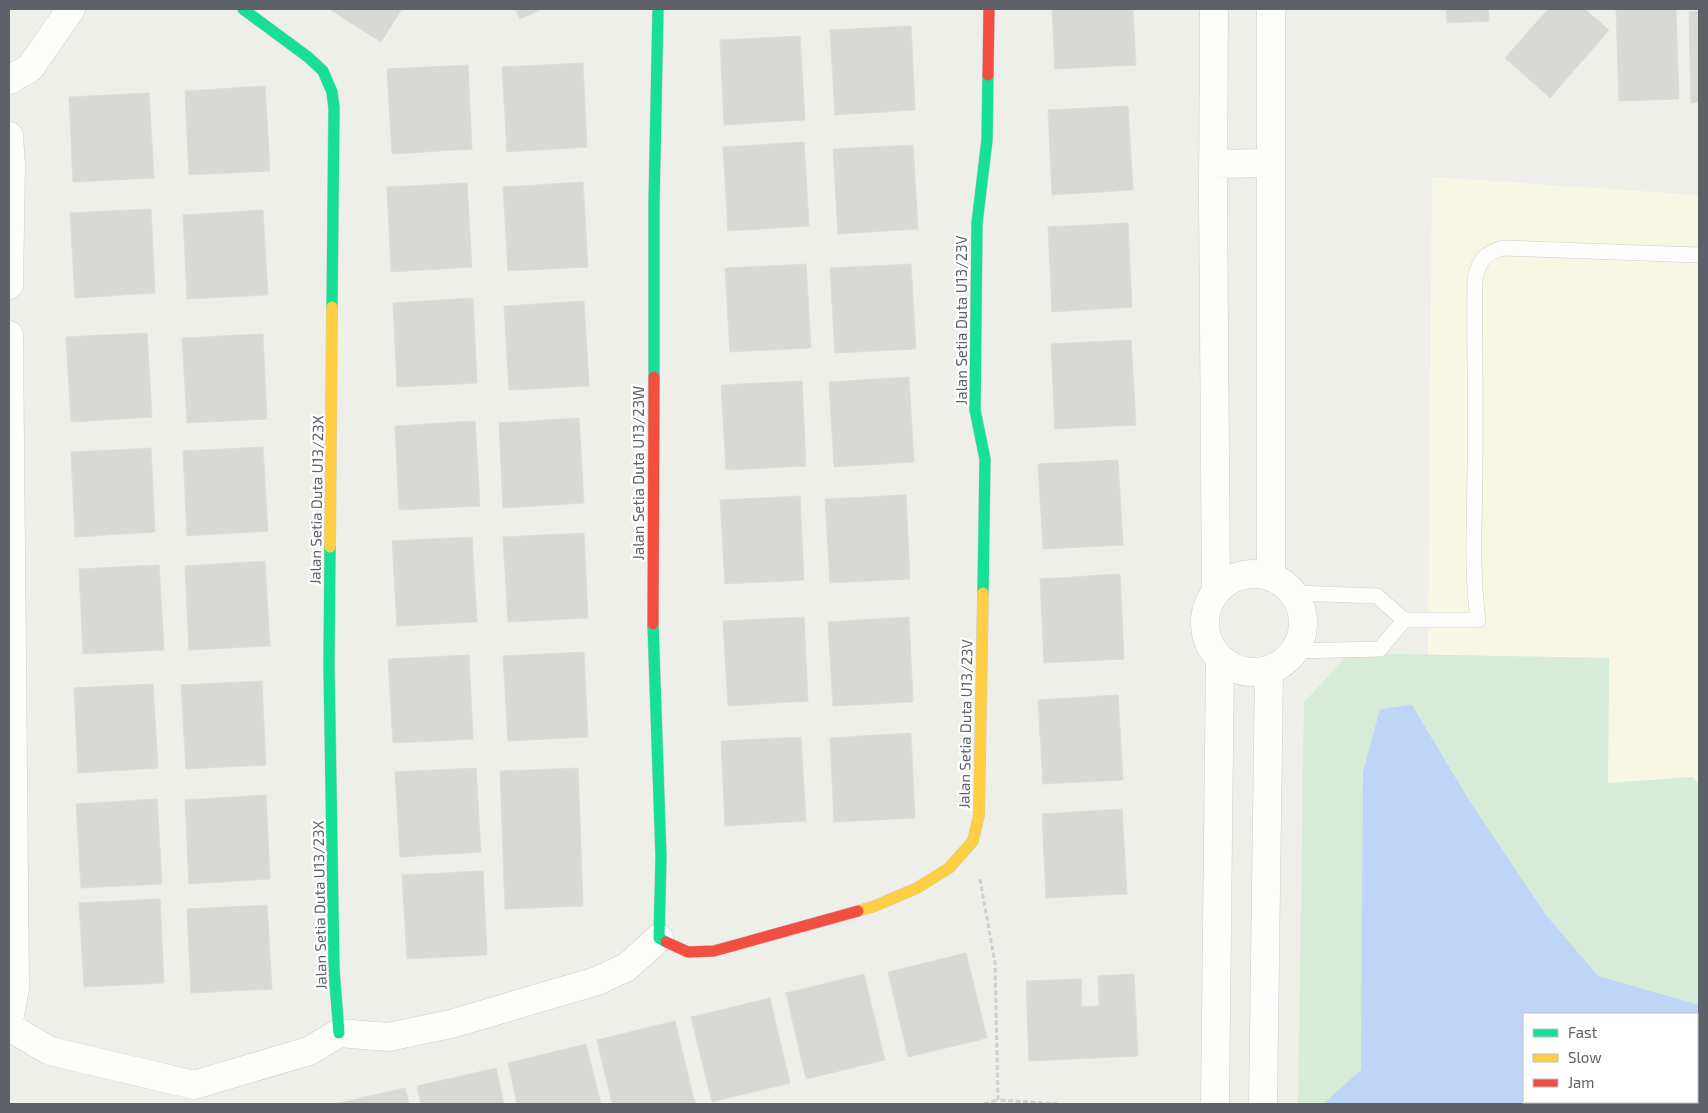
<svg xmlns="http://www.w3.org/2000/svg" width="1708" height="1113" viewBox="0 0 1708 1113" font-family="'Exo 2',sans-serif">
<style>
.commercial{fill:#f8f7e4}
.green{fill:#d7ecd8;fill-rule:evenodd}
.water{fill:#bfd5f8;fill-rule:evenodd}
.building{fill:#d8d8d4;stroke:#deded8}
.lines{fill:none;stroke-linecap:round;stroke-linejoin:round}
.lane-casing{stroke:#cccdcc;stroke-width:16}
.street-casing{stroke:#cccdcc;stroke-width:29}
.fast-casing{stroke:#cccccb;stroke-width:12}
.slow-casing{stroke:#cccccb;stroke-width:12}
.jam-casing{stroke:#cccccb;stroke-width:12}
.path{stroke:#ccd1cf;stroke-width:3;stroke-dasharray:5 2.5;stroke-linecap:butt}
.lane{stroke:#fdfdfc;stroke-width:15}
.street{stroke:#fdfdfc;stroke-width:28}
.fast{stroke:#16e098;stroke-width:11}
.slow{stroke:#ffcf43;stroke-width:11}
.jam{stroke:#f24e42;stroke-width:11}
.labels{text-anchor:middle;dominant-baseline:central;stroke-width:4.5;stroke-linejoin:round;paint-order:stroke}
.street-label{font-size:15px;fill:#5f6168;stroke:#fff}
</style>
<rect width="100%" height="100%" fill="#efefe9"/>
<path class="commercial" d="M1432 177 1699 195V786L1693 777 1608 783V658L1428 655Z"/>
<path class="green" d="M1350 653 1609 658 1608 783 1693 777 1699 786V1104H1298L1304 702ZM1524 1014H1697V1102H1524Z"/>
<path class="water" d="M1412 705 1469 800 1546 915 1598 976 1699 1005V1104H1323L1361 1070 1363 772 1380 709ZM1524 1014H1697V1102H1524Z"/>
<path class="building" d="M329 9H402L381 42Z
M515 9H542L520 19Z
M1052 9H1133L1136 65 1055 69Z
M1446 9H1488L1489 21 1447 23Z
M1548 9H1585L1609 30 1550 98 1505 58Z
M1676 9 1679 99 1619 101 1616 10Z
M1699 11V102L1691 103 1689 12Z
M911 26 915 110 835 115 830 30Z
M800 36 805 120 724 125 720 40Z
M583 63 587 147 507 152 502 67Z
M468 65 472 149 392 154 387 69Z
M265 86 270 171 189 175 185 91Z
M149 93 154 178 73 182 69 97Z
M1128 106 1133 190 1052 195 1048 110Z
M804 142 809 226 728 231 723 147Z
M913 145 918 229 838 234 833 149Z
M583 182 588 267 508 271 503 187Z
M467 183 472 267 391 272 387 187Z
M151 209 155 293 75 298 70 213Z
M263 210 268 295 187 299 183 215Z
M1128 223 1132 307 1052 312 1048 227Z
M806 264 811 348 730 352 725 268Z
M911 264 916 349 835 353 830 268Z
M473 298 477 383 397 387 393 303Z
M584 301 589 386 509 390 504 306Z
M147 333 152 417 71 422 66 337Z
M263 334 267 419 187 423 182 338Z
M1131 340 1136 425 1055 429 1051 344Z
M909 377 914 462 834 467 829 382Z
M802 381 806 466 726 470 721 385Z
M579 418 584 503 503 508 499 423Z
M475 421 480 506 399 510 395 426Z
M263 447 268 531 187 536 183 451Z
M151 448 155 532 75 537 71 452Z
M1118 460 1123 545 1043 549 1038 464Z
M906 495 910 579 830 583 825 499Z
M800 496 804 580 725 584 720 500Z
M584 533 588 618 508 622 503 537Z
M472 537 477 622 397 626 392 541Z
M265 561 270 646 189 650 185 566Z
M159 565 164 650 83 654 79 569Z
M1120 574 1124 659 1044 663 1040 579Z
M804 617 808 701 728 706 723 621Z
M909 617 913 702 833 706 828 622Z
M584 652 588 737 508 741 503 656Z
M469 655 473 739 393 743 388 659Z
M262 681 266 765 186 769 181 685Z
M153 684 158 768 78 773 74 688Z
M1118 695 1123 780 1043 784 1038 700Z
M911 733 915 818 834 822 830 738Z
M801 737 806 821 725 826 721 741Z
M476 768 481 852 400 857 395 772Z
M578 768 583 906 505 909 500 771Z
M266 795 270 879 189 884 185 800Z
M157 799 162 884 81 888 76 804Z
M1122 809 1127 894 1046 898 1042 814Z
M483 871 487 955 407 959 402 875Z
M160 899 164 983 84 987 79 903Z
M267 905 272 989 191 993 187 909Z
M966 953 987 1038 908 1057 888 972Z
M864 974 885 1060 806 1079 786 993Z
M1134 974 1138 1056 1029 1061 1026 981 1081 979 1082 1007 1099 1006 1098 976Z
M770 998 790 1083 712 1102 691 1017Z
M675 1021 695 1104H612L597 1040Z
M586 1044 601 1104H517L508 1063Z
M496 1068 504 1104H421L417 1086Z
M405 1088 409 1104H335Z"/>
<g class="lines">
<g class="lane-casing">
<path id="lane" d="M1294 593 1377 596 1404 620H1478C1471 568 1475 516 1475 464 1476 402 1474 340 1475 278 1480 259 1484 254 1503 248L1699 255
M1295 651 1380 649 1404 620"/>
</g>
<g class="street-casing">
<path id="street" d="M1214 9 1213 195 1216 591
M9 80 30 68 71 9
M9 136 11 165 9 285
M1214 164 1269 163
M9 335 15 988 9 1021
M1205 623a49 49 0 1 1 98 0a49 49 0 1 1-98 0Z
M1271 576V9
M9 1027 50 1051 194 1085 309 1051 339 1033 388 1037 451 1024 597 981 627 967 659 938
M1215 1104 1220 659
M1263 1104 1269 671"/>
</g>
<g class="fast-casing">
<path id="fast" d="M243 9 308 57 323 71 332 92 334 108 332 307
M654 377V203L658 9
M330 547 329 666 334 970 339 1033
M983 593 985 459 975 410 977 223 987 140 988 75
M653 624 661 857 659 938 666 942"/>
</g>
<g class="slow-casing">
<path id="slow" d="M330 547 332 307
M858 911 875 906 917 888 949 868 973 841 979 815 983 593"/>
</g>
<g class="jam-casing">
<path id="jam" d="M988 75 989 9
M653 624 654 377
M666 942 688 952 714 951 858 911"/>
</g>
<path class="path" d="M980 879 995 963 998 1100 1060 1104
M984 1104 998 1100"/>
<use href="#lane" class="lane"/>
<use href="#street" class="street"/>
<use href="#fast" class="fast"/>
<use href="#slow" class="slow"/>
<use href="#jam" class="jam"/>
</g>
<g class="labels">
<g class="street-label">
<text transform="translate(961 320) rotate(-90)">Jalan Setia Duta U13/23V</text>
<text transform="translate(638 473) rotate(-90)">Jalan Setia Duta U13/23W</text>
<text transform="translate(316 500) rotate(-89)">Jalan Setia Duta U13/23X</text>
<text transform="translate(965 724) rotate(-89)">Jalan Setia Duta U13/23V</text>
<text transform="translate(319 905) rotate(-91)">Jalan Setia Duta U13/23X</text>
</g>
</g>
<rect width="1708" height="1113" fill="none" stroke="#5f6168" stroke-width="20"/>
<rect x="1523" y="1013" width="175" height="90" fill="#ffffff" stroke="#bfc0c3"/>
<rect x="1533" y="1029" width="25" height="8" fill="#16e098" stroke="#bfc0c3"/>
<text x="1568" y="1038" font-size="15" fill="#5f6168">Fast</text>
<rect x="1533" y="1054" width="25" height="8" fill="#ffcf43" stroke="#bfc0c3"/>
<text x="1568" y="1063" font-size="15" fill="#5f6168">Slow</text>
<rect x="1533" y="1079" width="25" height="8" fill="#f24e42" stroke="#bfc0c3"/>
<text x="1568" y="1088" font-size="15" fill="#5f6168">Jam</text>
</svg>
